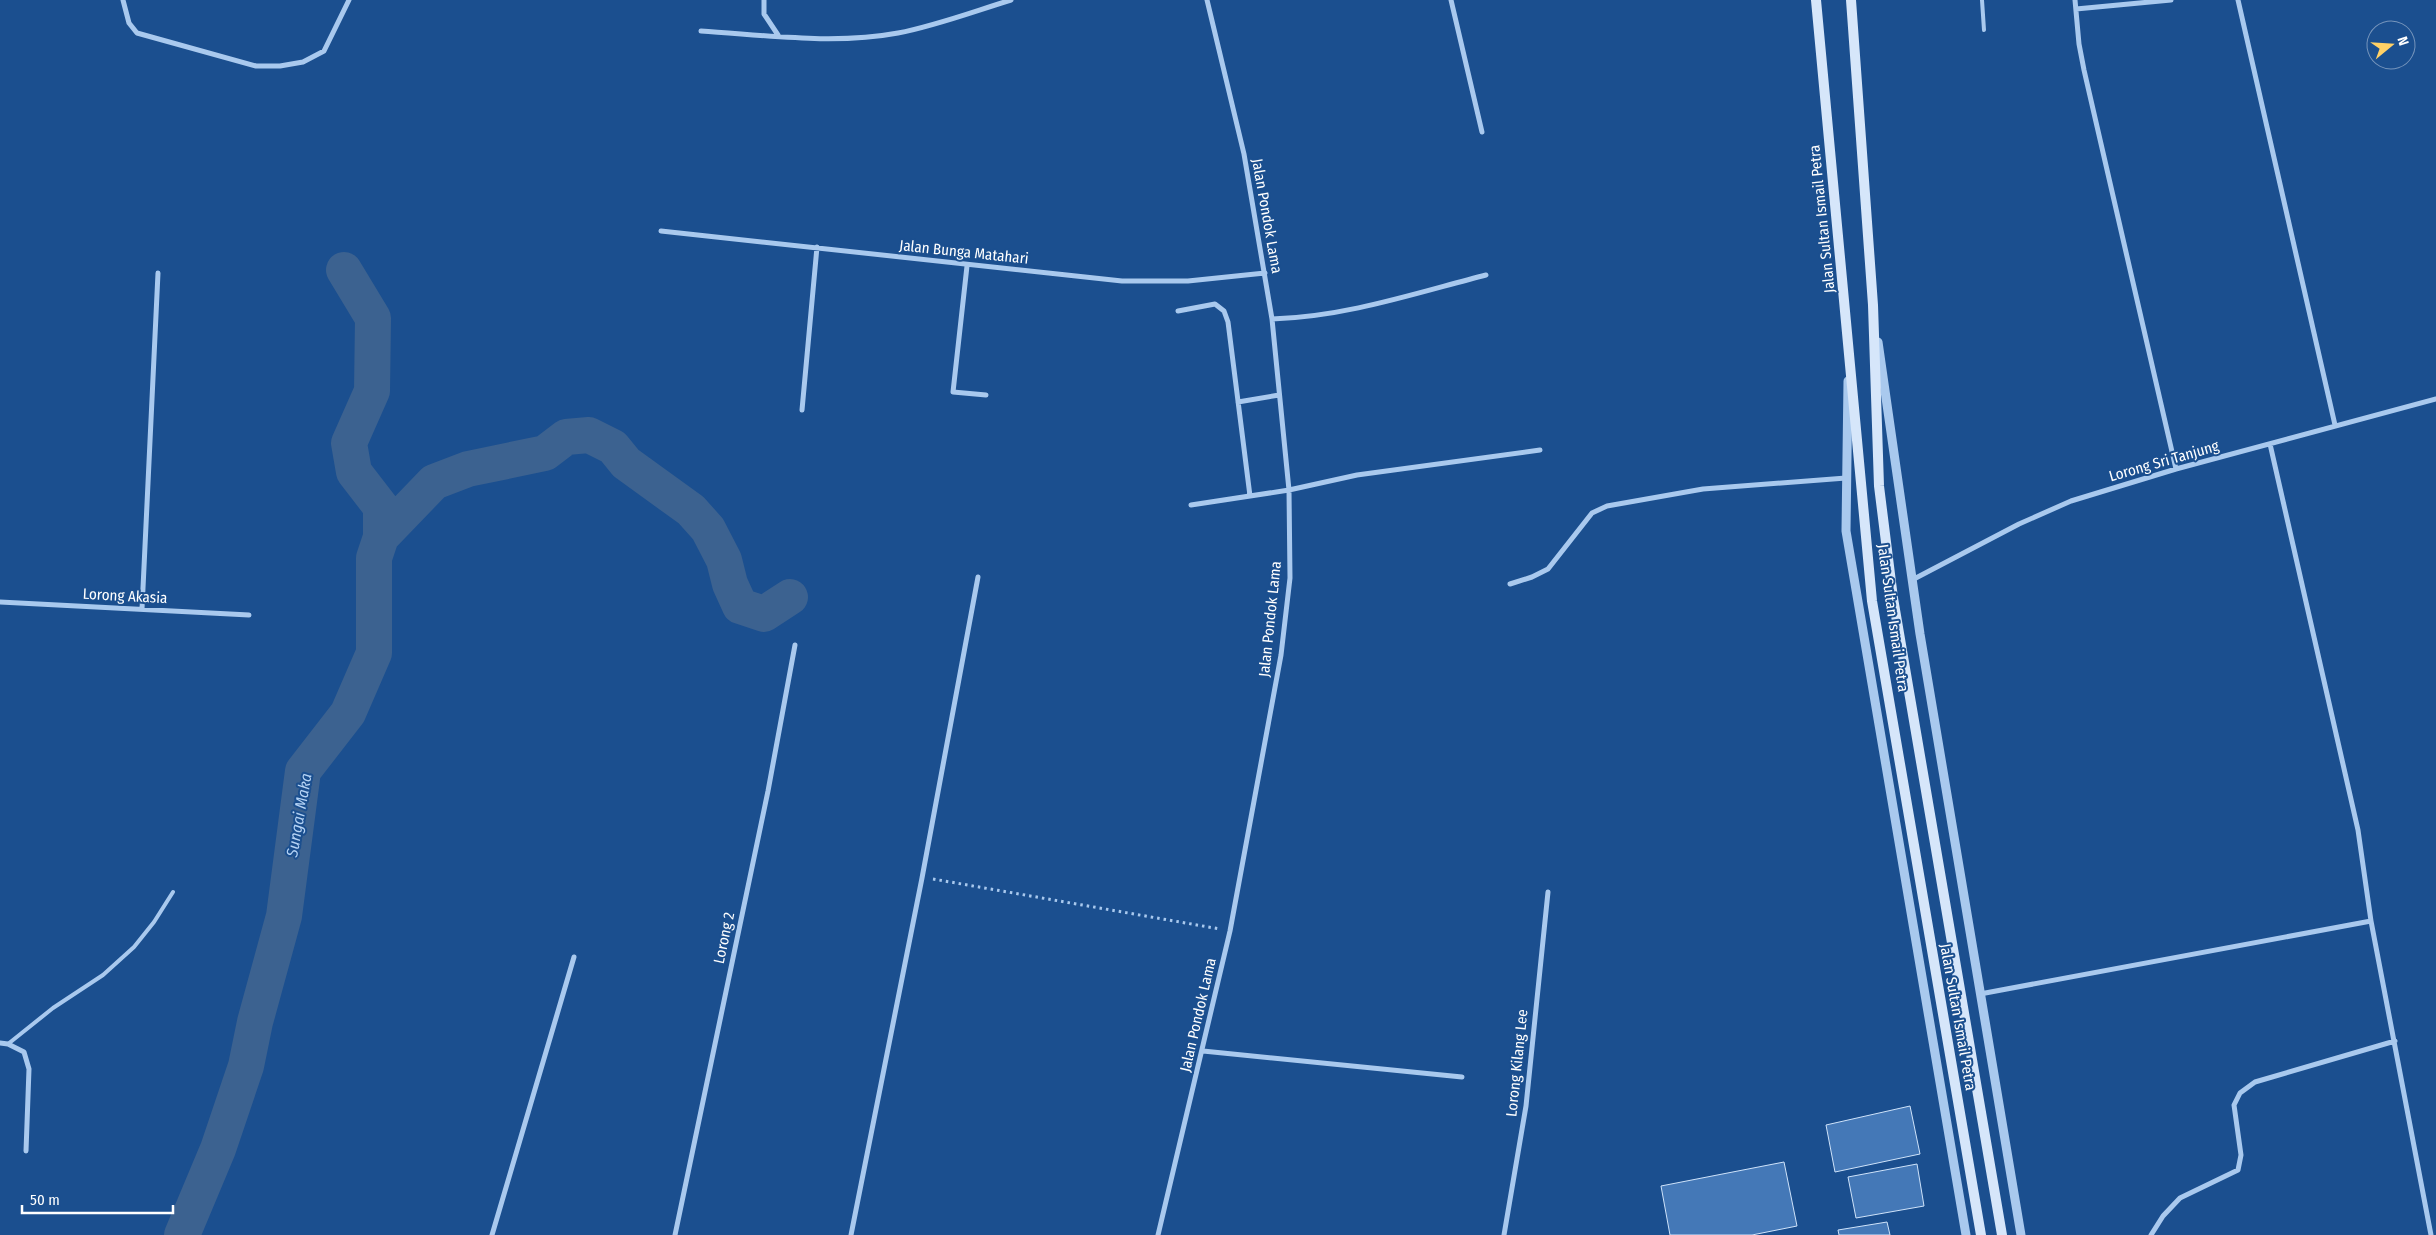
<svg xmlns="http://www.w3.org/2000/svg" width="2436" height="1235" viewBox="0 0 2436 1235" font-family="'Fira Sans Condensed',sans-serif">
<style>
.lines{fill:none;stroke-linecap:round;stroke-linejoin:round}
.river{stroke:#3c6290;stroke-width:36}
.building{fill:#4478b7;stroke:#cfe3fa}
.path{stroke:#a9c9ee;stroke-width:3;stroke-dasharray:2.5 4;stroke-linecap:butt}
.service{stroke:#a9c9ee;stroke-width:4}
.minor{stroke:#a9c9ee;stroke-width:5}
.tertiary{stroke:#a9c9ee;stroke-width:9}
.secondary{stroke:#d6e6fa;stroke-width:10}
.labels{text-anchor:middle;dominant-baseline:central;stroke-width:4;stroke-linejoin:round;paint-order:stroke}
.street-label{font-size:15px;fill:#fff;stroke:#1b4f8f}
.water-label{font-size:16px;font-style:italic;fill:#b5d3f5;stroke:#1b4f8f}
</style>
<rect width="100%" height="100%" fill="#1b4f8f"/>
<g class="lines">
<path class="river" d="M381 537 434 482 468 469 545 453 566 437 589 435 613 447 626 463 691 510 708 529 724 560 730 584 740 606 764 614 790 597
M182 1235 218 1149 246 1066 255 1022 284 916 303 771 348 713 374 653V558L381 537V507L354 472 349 443 372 391 373 318 344 270"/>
</g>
<path class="building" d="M1910 1106 1920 1154 1835 1172 1826 1125Z
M1784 1162 1797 1226 1752 1235H1670L1661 1186Z
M1917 1164 1924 1206 1856 1218 1848 1177Z
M1887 1222 1890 1235H1839L1838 1230Z"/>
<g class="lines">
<path class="path" d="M933 879 1220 929"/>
<path class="service" d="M1982 0 1984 30
M8 1044 53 1008 103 975 134 947 154 922 173 892"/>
<path class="minor" d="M123 0 129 23 137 33 256 66H280L303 62 324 51 349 0
M764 0V14L778 35
M1451 0 1482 132
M2075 0 2079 44 2084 70 2176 469
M2238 0 2335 425
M2076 9 2171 0
M701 31C765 35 834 45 898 33 935 26 975 11 1011 0
M661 231 1122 281H1188L1265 273
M967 266 953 392 986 395
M1178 311 1215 304 1224 311 1228 322 1250 496
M1272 319C1345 317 1416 293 1486 275
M1238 402 1279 395
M802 410 817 247
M2270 444 2358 830 2371 921 2431 1235
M1191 505 1289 490 1357 475 1540 450
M1912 580 2019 524 2071 501 2176 469 2436 399
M1510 584 1532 577 1548 569 1592 513 1607 506 1703 489 1846 478
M0 602 249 615
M142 609 158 273
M1980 994 2371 921
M0 1043 8 1044 24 1052 29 1069 26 1151
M1203 1051 1462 1077
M492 1235 574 957
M675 1235 768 791 795 645
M851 1235 922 878 978 577
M1158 1235 1230 931 1281 655 1290 578 1289 490 1272 319 1244 154 1207 0
M1504 1235 1526 1106 1548 892
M2151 1235 2163 1216 2180 1198 2238 1170 2241 1155 2234 1105 2240 1093 2255 1082 2395 1041"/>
<path class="tertiary" d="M1878 342 1920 634 2021 1235
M1848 381 1846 531 1966 1235"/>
<path class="secondary" d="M1816 0 1872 601 1981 1235
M1851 0 1873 305 1879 486 1893 598 2002 1235"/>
</g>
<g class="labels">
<g class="street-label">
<text transform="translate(1267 216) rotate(80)">Jalan Pondok Lama</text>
<text transform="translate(1822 219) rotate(-96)">Jalan Sultan Ismail Petra</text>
<text transform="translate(964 252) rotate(6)">Jalan Bunga Matahari</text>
<text transform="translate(2164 461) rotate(-16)">Lorong Sri Tanjung</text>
<text transform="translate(125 596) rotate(3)">Lorong Akasia</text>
<text transform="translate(1893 618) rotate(82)">Jalan Sultan Ismail Petra</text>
<text transform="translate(1270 619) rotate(-84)">Jalan Pondok Lama</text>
<text transform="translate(724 938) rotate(-78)">Lorong 2</text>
<text transform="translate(1198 1015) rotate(-77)">Jalan Pondok Lama</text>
<text transform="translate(1958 1017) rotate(80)">Jalan Sultan Ismail Petra</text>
<text transform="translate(1517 1063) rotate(-84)">Lorong Kilang Lee</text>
</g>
<g class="water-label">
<text transform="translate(299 815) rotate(-80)">Sungai Maka</text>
</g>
</g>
<g transform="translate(2391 45) rotate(72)"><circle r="24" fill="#1b4f8f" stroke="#7695bc"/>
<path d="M0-4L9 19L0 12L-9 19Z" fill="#ffd166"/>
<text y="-8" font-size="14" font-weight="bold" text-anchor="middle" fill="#ffffff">N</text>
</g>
<path d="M22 1205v8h151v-8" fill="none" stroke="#ffffff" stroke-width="2.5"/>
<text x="30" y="1205" font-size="15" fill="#ffffff" stroke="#1b4f8f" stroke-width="4" paint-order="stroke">50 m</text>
</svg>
